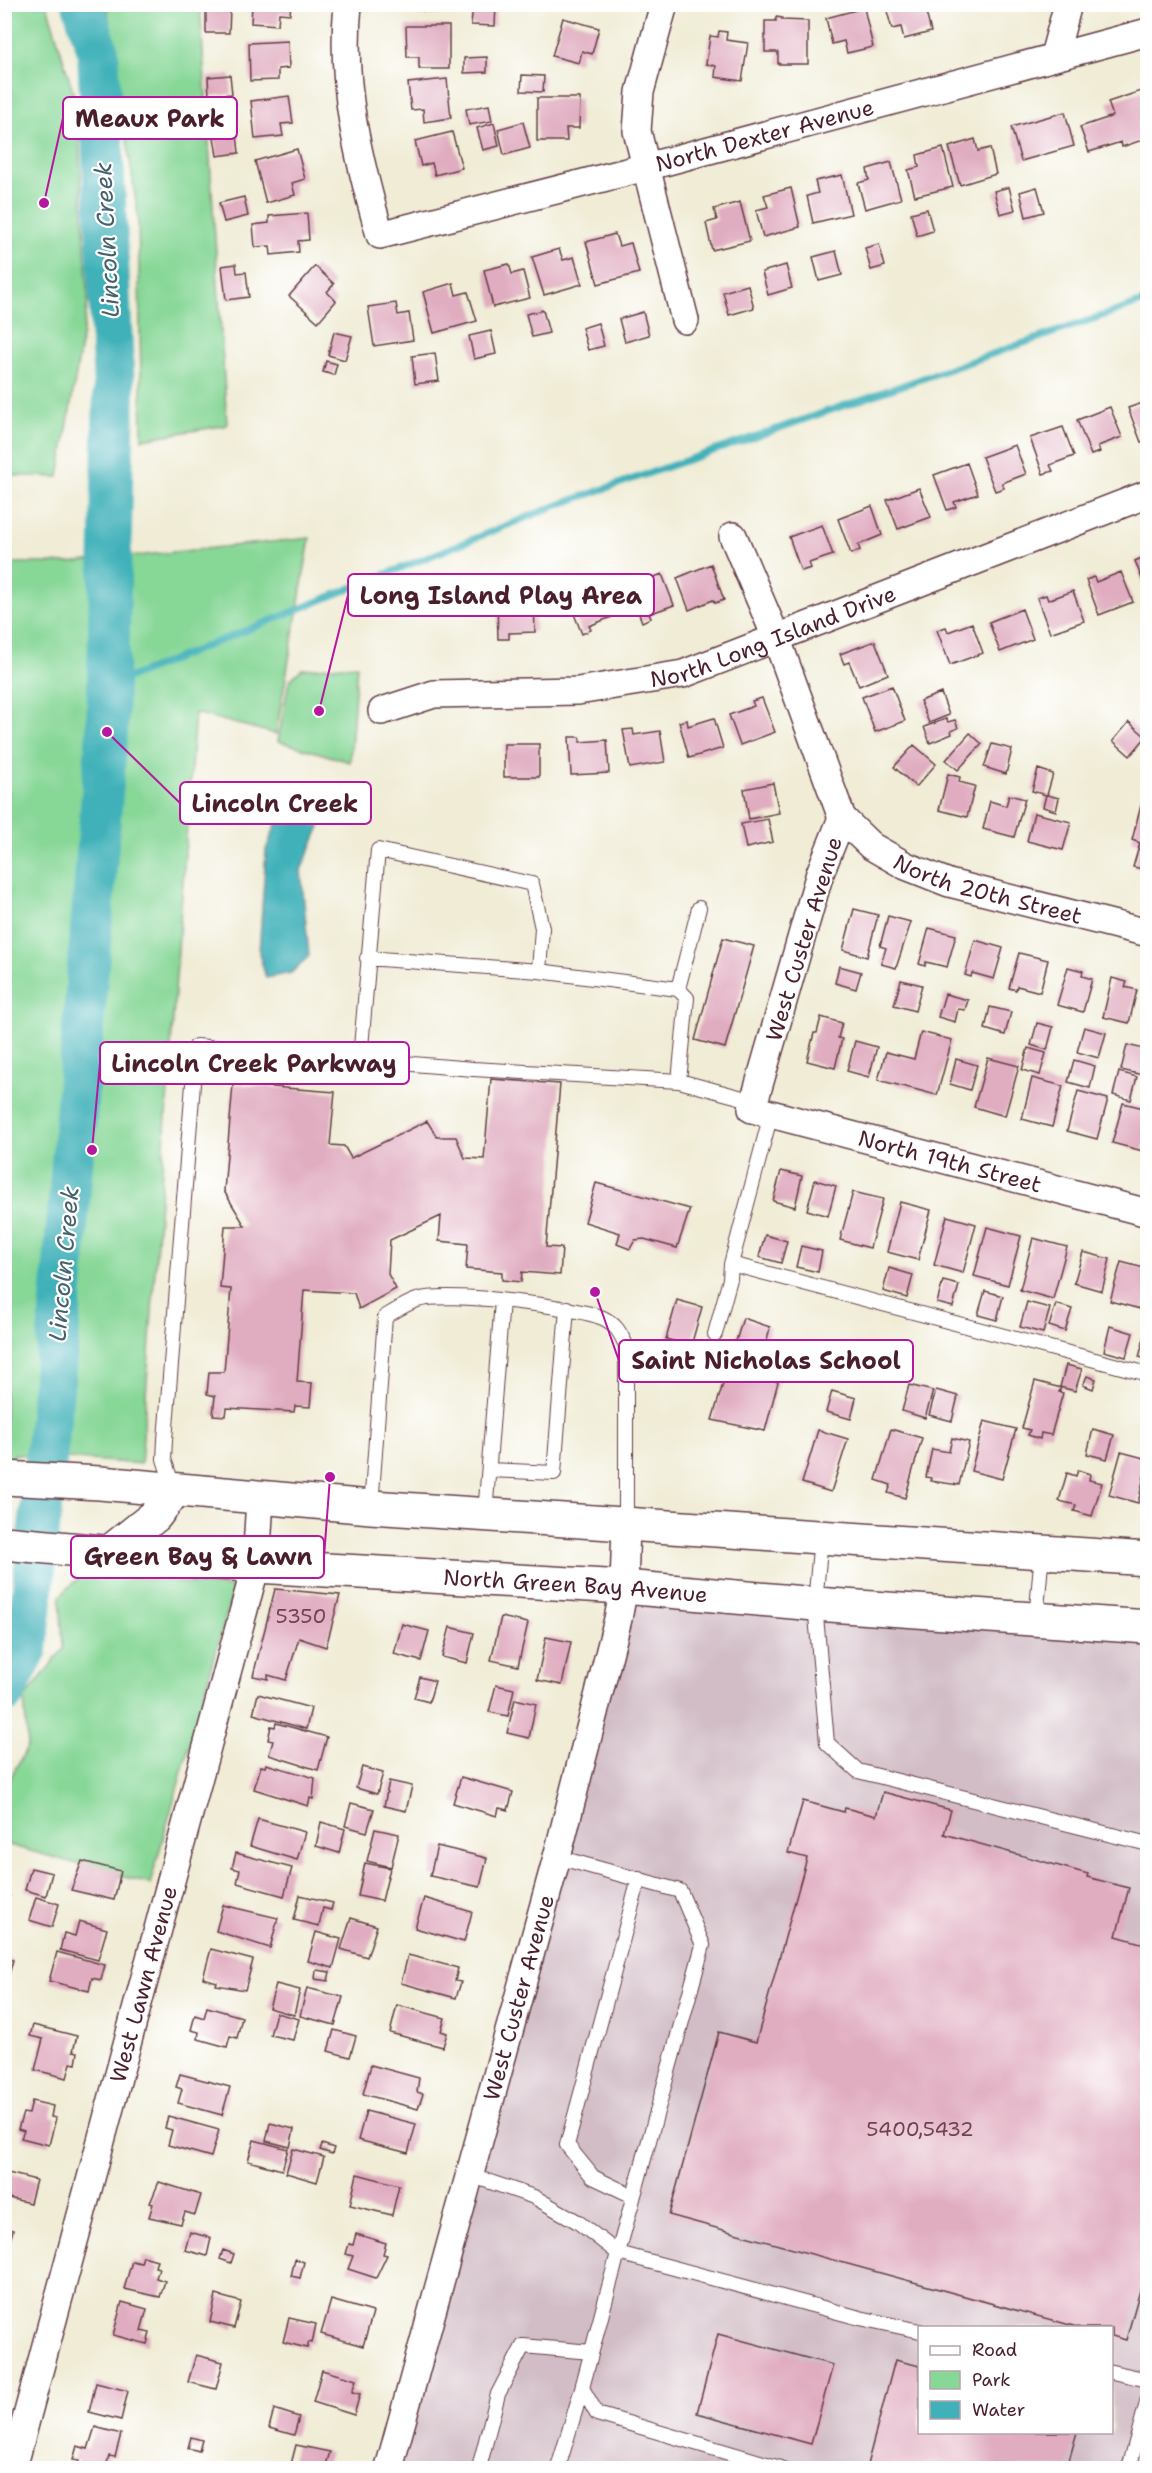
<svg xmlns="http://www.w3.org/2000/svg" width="1152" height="2473" viewBox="0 0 1152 2473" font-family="'Shantell Sans',sans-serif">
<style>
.industrial{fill:#d2bdc6;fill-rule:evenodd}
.green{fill:#87d797;stroke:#687b61;stroke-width:1.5}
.water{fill:#41b1b9;stroke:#466872;stroke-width:1.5}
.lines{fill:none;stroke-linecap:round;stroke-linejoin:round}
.stream{stroke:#41b1b9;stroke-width:7}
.river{stroke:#41b1b9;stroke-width:42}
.building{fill:#e0acbf}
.service-casing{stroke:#633e45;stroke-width:16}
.minor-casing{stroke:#633e45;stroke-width:30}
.primary-casing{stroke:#633e45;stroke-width:36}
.path{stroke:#633e45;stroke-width:4;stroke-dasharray:1.5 4.5;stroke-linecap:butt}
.service{stroke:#fff;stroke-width:14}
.minor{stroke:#fff;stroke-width:27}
.primary{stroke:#fff;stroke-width:33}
.labels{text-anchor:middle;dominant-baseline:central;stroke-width:4.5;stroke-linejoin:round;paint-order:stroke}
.number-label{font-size:20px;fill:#704250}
.street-label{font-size:22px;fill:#4a1f2b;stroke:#fff}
.water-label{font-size:24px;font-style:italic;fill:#46616b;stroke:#fff}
.leader{fill:none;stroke:#b5179e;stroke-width:2}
.callout-dot{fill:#b5179e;stroke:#fff;stroke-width:2}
.callout{fill:#fff;stroke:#b5179e;stroke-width:2}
.callout-label{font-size:24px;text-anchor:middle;font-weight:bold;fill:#4a1f2b}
</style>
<rect width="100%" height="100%" fill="#fff"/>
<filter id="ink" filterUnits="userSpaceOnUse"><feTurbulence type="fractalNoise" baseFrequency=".0167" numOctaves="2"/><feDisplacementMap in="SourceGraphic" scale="12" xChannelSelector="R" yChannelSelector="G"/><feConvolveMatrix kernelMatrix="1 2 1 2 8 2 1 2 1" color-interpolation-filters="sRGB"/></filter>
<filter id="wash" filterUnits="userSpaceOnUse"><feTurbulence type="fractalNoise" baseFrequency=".008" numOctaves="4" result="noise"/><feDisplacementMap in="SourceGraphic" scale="24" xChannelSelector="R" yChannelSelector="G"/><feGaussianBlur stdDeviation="1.35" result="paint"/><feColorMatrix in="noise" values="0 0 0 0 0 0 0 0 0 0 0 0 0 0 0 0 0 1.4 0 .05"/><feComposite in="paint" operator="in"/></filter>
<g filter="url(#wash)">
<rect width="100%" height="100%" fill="#f0ecd6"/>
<path class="industrial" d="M624 1587 1147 1626V2468H389ZM920 2328H1112V2432H920Z"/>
<path class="green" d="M5 4 47 5 77 105 88 301 59 477 5 475Z
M107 5H200L227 425 142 439 138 216Z
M310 538 276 734 195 713 141 1464 14 1454 5 1503V563H68Z
M357 665 350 762 278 741 289 681 302 669Z
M85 1572 234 1588 150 1884 5 1844 4 1789 28 1746 24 1699 63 1649 60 1596Z"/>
<path class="water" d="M323 809 325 815 301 870 309 956 291 973 266 978 259 953 266 850 276 824Z"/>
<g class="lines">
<path class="stream" d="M108 686 555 506 1148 300"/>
<path class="river" d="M4 1693 27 1649 58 1338 107 732 114 388 98 52 83 4"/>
</g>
<g id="blocks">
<path class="building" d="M252 4H291L290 14 279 13 278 25 251 23Z
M420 4H448L446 14 419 10Z
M473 4H496L495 26 471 25Z
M885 4H924L931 32 904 39 901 27 892 29Z
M206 8H230L229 33H206Z
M864 8 873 47 847 53 844 41 832 44 826 18Z
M776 17 782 18V20L808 21V64H778V52H765V21H776Z
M563 18 599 28 592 54 582 51 579 63 552 56Z
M406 26H449V69H419V57H407Z
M719 31 727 32 726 40 748 43 742 81 715 77 716 66 706 64 710 36 718 37Z
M288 41 289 68 278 69V80L250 81 249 43Z
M487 57V72L464 73V58Z
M230 75 232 94 209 96 208 77Z
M522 75 544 76 543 92 521 91Z
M447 79 451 118 424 122 423 109 411 110 408 83Z
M1141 91 1148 111V138L1122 147 1121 142 1089 152 1080 127 1113 116 1108 102Z
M289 96 293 123 281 124 283 136 255 139 251 101Z
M537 98H580L579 128H566L567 141H537Z
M489 105 492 121 469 125 466 109Z
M1065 112 1074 146 1021 161 1011 127Z
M523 122 530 148 504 155 498 129Z
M494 123 499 146 483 150 477 128Z
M452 132 462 168 435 175 432 163 421 166 415 141Z
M237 134 239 153 217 156 214 137Z
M975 139 978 151 990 148 996 174 960 185 949 147Z
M943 148 953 187 915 196 908 170 919 167 917 155Z
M297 149 305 179 292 183 295 195 266 203 255 161Z
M891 162 901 199 865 209 858 183 869 180 867 169Z
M842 175 851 214 813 223 807 196 818 193 815 181Z
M1009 187 1015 210 1000 214 994 191Z
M1037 187 1044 212 1026 217 1020 192Z
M791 188 800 227 763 237 756 210 768 207 764 195Z
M244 197 248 216 224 222 219 203Z
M740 202 750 241 712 250 706 223 717 220 714 209Z
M927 209 933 231 917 236 911 213Z
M307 213 309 240 298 241 299 252 271 255 270 246 255 247 253 225 269 223V216Z
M615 234 619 246 631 243 639 273 598 284 586 242Z
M879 244 885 266 871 270 865 248Z
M559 249 563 260 574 257 582 284 544 295 532 257Z
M836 251 842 275 819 281 813 257Z
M236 264 237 273 246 272 249 297 226 300 222 266Z
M509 264 512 274 523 271 530 298 493 307 484 270Z
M786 265 792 288 768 295 762 272Z
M315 266 334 284 327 292 336 301 318 322 289 296Z
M453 283 456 295 468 292 477 321 434 333 423 292Z
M748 285 754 308 729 315 723 292Z
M396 303 398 315 409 313 413 340 374 346 368 307Z
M543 310 549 333 532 337 526 314Z
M643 312 649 335 625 342 619 319Z
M598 323 604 346 588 350 582 328Z
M491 331 496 354 474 359 469 336Z
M334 332 352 336 345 360 328 355Z
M435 353 439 381 415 384 412 356Z
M326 361 337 364 334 375 323 372Z
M1148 401V440L1141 442 1128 408Z
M1110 407 1122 437 1098 446 1100 452 1091 455 1077 420Z
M1063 427 1074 456 1050 465 1053 471 1043 474 1030 438Z
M1015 445 1026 474 1002 483 1004 488 995 491 982 457Z
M967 463 978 494 954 502 956 507 947 510 934 475Z
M919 488 931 517 898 529 887 500Z
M872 506 882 535 858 545 860 550 851 554 838 519Z
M822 525 833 555 809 563 811 568 801 571 789 537Z
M1144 557 1148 561 1147 592 1135 561Z
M711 564 724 600 715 603 713 600 689 610 677 578Z
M1121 572 1133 602 1099 615 1086 580 1094 577 1096 582Z
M662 574 674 605 649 614 651 618 642 622 629 587Z
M602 586 614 616 589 626 591 630 582 634 568 599Z
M1073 591 1084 621 1050 633 1037 598 1046 595 1048 600Z
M534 600 535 632 509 633V639H498L497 601Z
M1022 609 1033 639 1000 652 989 622Z
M972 623 983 653 950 665 937 630 946 627 948 632Z
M875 641 888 674 859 686 849 662 844 664 840 654Z
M892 686 905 721 875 732 862 697Z
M941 693 949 715 929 723 920 701Z
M762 698 775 732 740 745 729 715 754 706 752 701Z
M714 718 723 748 689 758 679 722 687 720 688 726Z
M946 719 948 722 955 720 958 728 951 731 952 734 930 743 924 727Z
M1129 722 1146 737 1130 756 1113 741Z
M633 729 634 735 660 731 665 762 630 768 623 730Z
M970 733 982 744 958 770 946 760Z
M569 737H580V742L607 740 609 773 571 775Z
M504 744H539V777H504Z
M992 744 1012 749 1006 774 984 767Z
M914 745 936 764 916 787 894 767Z
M1038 769 1053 774 1047 795 1059 798 1056 811 1043 807 1046 795 1032 791Z
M948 774 960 777 959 782 975 786 967 817 939 810Z
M773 783 779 813 749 819 744 789Z
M1145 790 1148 791V870L1133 867 1140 843 1132 840Z
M1009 795 1025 799 1014 837 983 829 990 801 1006 806Z
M1034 813 1071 822 1063 850 1027 841Z
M768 819 773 842 746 848 741 824Z
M854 909 878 915 867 957 843 950Z
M888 916 911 922 896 968 881 964 886 948 880 946Z
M929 928 956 935 947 967 926 962 925 966 919 964Z
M723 938 754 946 725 1048 695 1040Z
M975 940 1003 948 994 979 972 973 971 977 965 975Z
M1019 953 1048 960 1040 992 1017 986 1016 990 1009 988Z
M839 966 861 972 856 989 835 983Z
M1068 967 1083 971 1082 976 1092 979 1083 1012 1057 1005Z
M1112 978 1127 982 1125 987 1137 990 1129 1023 1103 1017Z
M901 980 922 985 915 1011 894 1005Z
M945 994 968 1000 965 1010 958 1009 955 1022 938 1017Z
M990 1007 1011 1012 1005 1035 985 1029Z
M821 1017 842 1023 838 1038 842 1039 835 1068 807 1061 814 1033H817Z
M1037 1023 1053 1027 1047 1050 1031 1045Z
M1084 1027 1106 1033 1099 1058 1077 1052Z
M921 1032 952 1040 937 1095 878 1080 886 1052 914 1059Z
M855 1041 877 1047 869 1077 847 1071Z
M1127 1045 1148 1050 1143 1075 1121 1070Z
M1028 1048 1046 1053 1040 1075 1022 1070Z
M988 1058 1019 1066 1005 1116 974 1107Z
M956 1059 977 1065 970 1090 950 1084Z
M1074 1060 1095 1066 1090 1088 1068 1082Z
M1119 1072 1137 1077 1131 1100 1113 1095Z
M1032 1078 1063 1086 1052 1127 1022 1119Z
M491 1079 560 1084 546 1247 562 1248 560 1275 522 1272 521 1282 502 1280V1272L466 1269 468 1244 439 1241 441 1216 390 1240 388 1274 396 1289 359 1309 354 1293 304 1290 297 1382 312 1383 310 1407 295 1406 294 1412 227 1408 226 1416 213 1415 215 1396 207 1394 209 1372H224L231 1289 220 1288 225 1226H245L224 1191 233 1084 335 1092 330 1145 344 1146 351 1158 427 1121 437 1137H456L465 1158 484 1159Z
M1078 1091 1108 1099 1097 1139 1067 1131Z
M1123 1103 1148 1109V1133L1143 1151 1112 1143Z
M781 1171 802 1176 795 1207 773 1201Z
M815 1180 836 1186 828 1216 807 1210Z
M596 1183 690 1209 677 1248 644 1239 635 1240 630 1249 617 1244 620 1233 585 1222Z
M853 1192 883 1199 870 1248 840 1240Z
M900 1202 931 1210 918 1260 887 1252Z
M947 1216 976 1224 963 1273 934 1265Z
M987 1227 1021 1236 1008 1285 974 1276Z
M765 1235 787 1241 781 1263 759 1257Z
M1033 1238 1067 1247 1053 1299 1020 1290Z
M801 1246 822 1251 818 1272 796 1267Z
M1083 1252 1110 1259 1102 1291 1074 1283Z
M1121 1262 1148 1269V1298L1144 1310 1110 1301Z
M889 1268 913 1275 907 1298 883 1291Z
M943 1281 959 1285 953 1307 937 1303Z
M985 1291 1003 1296 997 1320 978 1315Z
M677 1300 702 1307 691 1346 666 1339Z
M1027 1302 1050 1308 1043 1333 1020 1327Z
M1056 1304 1072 1309 1065 1331 1049 1326Z
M743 1318 770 1327 763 1360 761 1359 757 1373 778 1382 765 1431 712 1420Z
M1110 1326 1133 1333 1126 1357 1104 1351Z
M1145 1335H1148V1359L1139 1357Z
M1066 1365 1082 1369 1075 1391 1060 1387Z
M1087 1376 1096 1379 1093 1389 1083 1385Z
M1035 1381 1061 1388 1059 1392 1063 1393 1051 1435 1041 1433 1040 1439 1028 1435 1030 1430 1022 1428Z
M909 1385 933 1391 925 1418 902 1411Z
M936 1390 958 1396 952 1421 929 1415Z
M832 1391 856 1398 851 1419 826 1412Z
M984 1421 1016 1429 1002 1479 971 1471Z
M891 1429 922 1438 905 1498 888 1493 891 1485 876 1480Z
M1093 1429 1114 1435 1107 1459 1087 1454Z
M818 1430 848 1439 831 1492 802 1483Z
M952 1438 969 1442 959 1485 930 1481 931 1478 926 1477 932 1449 949 1452Z
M1121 1452 1148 1459 1138 1503 1109 1495Z
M1078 1470 1090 1474 1089 1480 1102 1483 1092 1516 1074 1511 1076 1505 1059 1501 1067 1473 1076 1476Z
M275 1589 340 1595 326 1647 299 1638 286 1680 268 1675V1679L253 1676Z
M501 1617 528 1623 518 1666 491 1660Z
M402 1624 429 1631 421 1661 394 1654Z
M450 1627 474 1633 467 1663 442 1657Z
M546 1637 571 1642 562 1685 537 1680Z
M420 1677 435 1681 429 1702 414 1698Z
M496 1685 514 1689 508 1716 489 1712Z
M258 1694 311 1708 306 1729 253 1714Z
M515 1699 536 1704 529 1738 507 1733Z
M276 1723 327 1737 318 1770 269 1755 273 1741 268 1740 271 1726 275 1727Z
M266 1764 315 1778 313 1799 310 1798 308 1806 254 1789 261 1766 265 1767Z
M362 1767 383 1773 377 1794 356 1788Z
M461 1777 513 1792 508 1810 499 1808 497 1816 453 1803Z
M389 1781 412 1786 406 1811 384 1806Z
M883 1792 951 1810 944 1834 1088 1874 1087 1877 1129 1888 1116 1936 1148 1945V2262L1126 2340 1112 2336V2328H1081L669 2215 719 2032 756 2042 807 1858 788 1853 803 1801 844 1812 845 1808 876 1816Z
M351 1803 374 1809 367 1832 345 1826Z
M258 1819 305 1832 297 1860 250 1846Z
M321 1822 345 1829 339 1853 316 1846Z
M375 1829 399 1834 391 1867 367 1861Z
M437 1846 487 1858 480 1887 430 1876Z
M236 1853 292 1868 284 1896 237 1883 240 1870 232 1868Z
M82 1861 121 1871 114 1900 71 1890Z
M365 1863 390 1868 382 1901 358 1896Z
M31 1868 52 1873 46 1896 25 1890Z
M4 1890 10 1896 4 1906Z
M300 1895 333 1903 331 1910 323 1908 319 1926 294 1920Z
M36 1897 59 1904 52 1927 29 1920Z
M424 1898 472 1912 464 1942 415 1928Z
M223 1905 278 1918 270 1948 216 1931Z
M351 1918 377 1926 367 1957 341 1949Z
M79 1921 107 1929 98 1960 60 1950 64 1933 75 1936Z
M316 1932 341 1939 333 1968 308 1961Z
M211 1949 253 1960 245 1990 216 1985 217 1982 203 1978Z
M57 1952 105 1965 101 1980 92 1978 89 1991 49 1981Z
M408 1955 458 1968 455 1981 461 1982 456 1998 401 1983Z
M4 1958 13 1960 7 1982H4Z
M316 1970 330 1972 328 1981 315 1979Z
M276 1984 300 1990 294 2015 269 2008Z
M307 1988 343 1997 335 2025 300 2016Z
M397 2005 445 2018 441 2031 447 2033 443 2047 390 2033Z
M207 2007 242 2017 237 2038 230 2036 227 2047 198 2039 199 2032 191 2030 195 2015 204 2018Z
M276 2013 299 2019 293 2040 270 2035Z
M33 2025 77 2036 73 2051 78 2052 76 2064 71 2063 67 2078 35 2070 43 2039 30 2036Z
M334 2030 356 2036 350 2057 328 2051Z
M371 2065 419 2078 417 2092 423 2094 418 2109 363 2094Z
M180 2074 230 2087 222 2115 178 2103 182 2089 176 2087Z
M32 2101 53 2106 51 2117 56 2118 49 2145 21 2138 24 2131 18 2129 23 2113 29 2114Z
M366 2111 416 2124 408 2153 358 2140Z
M168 2116 219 2130 211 2157 168 2145 172 2130 165 2128Z
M270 2123 294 2129 290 2147 266 2141Z
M254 2140 288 2149 282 2170 248 2161Z
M322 2144 334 2148 332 2154 320 2150Z
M293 2149 324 2157 317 2182 286 2173Z
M4 2172 36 2180 30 2203 4 2197Z
M357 2174 399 2185 392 2215 350 2205Z
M159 2182 201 2195 195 2215 185 2212 181 2224 149 2217 153 2204 150 2203Z
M4 2228 13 2230 9 2245 4 2244Z
M190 2232 211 2238 207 2256 185 2250Z
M356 2234 386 2243 383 2254 387 2255 376 2278 348 2269 353 2256 346 2254 349 2244 353 2245Z
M223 2250 234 2254 231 2263 220 2259Z
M143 2256 157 2260 155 2267 159 2268 156 2278 165 2281 160 2297 124 2289 132 2261 141 2263Z
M295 2259 304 2262 300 2278 291 2276Z
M216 2295 241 2302 234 2328 210 2322Z
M331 2300 373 2312 363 2346 321 2334Z
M122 2302 147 2309 141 2331 150 2333 147 2344 113 2335Z
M289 2318 316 2324 312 2343 309 2342 307 2348 283 2342Z
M718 2334 833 2365 811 2444 697 2413Z
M196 2355 223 2362 216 2389 188 2382Z
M895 2360 920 2366V2432H1077L1067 2468H881L867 2465Z
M322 2370 356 2380 352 2392 360 2394 354 2415 313 2402Z
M96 2383 128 2391 121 2420 89 2412Z
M274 2409 299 2417 294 2435 269 2428Z
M95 2427 121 2434 115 2457 109 2456 107 2463 113 2465 112 2468H77L79 2461 73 2460 77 2446 88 2449Z
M191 2437 202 2440 199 2451 188 2448Z
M296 2445 330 2452 325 2468H290Z"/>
</g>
</g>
<g filter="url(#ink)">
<use href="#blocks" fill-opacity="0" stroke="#633e45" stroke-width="1.5"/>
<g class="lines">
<g class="service-casing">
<path id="service" d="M367 958 539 971
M678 989 699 908
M360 1059 378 850 532 884 542 928 539 971 678 989 687 998 679 1081
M771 1114 731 1264 1148 1374
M715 1334 730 1279 731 1264
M489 1470 554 1473 567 1308
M174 1490 164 1459 165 1440 196 1046 473 1069 679 1081 754 1101
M371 1507 385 1317C395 1311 407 1303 417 1300 447 1291 574 1306 603 1318 616 1324 620 1333 626 1345V1524
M485 1514 502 1301
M821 1537 815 1604 827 1743 858 1771 1148 1844
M1036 1620 1042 1552
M557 1857 680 1891 703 1945 618 2253 860 2318 920 2331
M470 2175 534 2197 578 2222 618 2253 582 2388 597 2414 780 2468
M633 2196 593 2177 567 2145 639 1879
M1112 2372 1148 2380
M479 2468 498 2394 523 2346 591 2352
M558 2468 582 2388
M1129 2468 1148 2399"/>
</g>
<g class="minor-casing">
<g id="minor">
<path id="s1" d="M348 4C340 85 358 158 380 235L646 167 1148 32"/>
<path d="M664 4 640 92 637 131 685 320"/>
<path d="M1054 56 1068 4"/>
<path id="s2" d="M733 536 776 637 842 818 820 873 752 1109 1148 1213"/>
<path id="s3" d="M382 711 434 694 578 691 683 674 1148 494"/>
<path id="s4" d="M842 818 871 846 906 866 949 883 1148 933"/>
<path id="s5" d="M13 2468 250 1587 256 1566 260 1499"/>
<path id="s6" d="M389 2468 557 1857 618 1619 624 1587 626 1524"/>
</g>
</g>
<g class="primary-casing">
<g id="primary">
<path d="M4 1478 100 1483 371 1507 1148 1559"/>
<path id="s7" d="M4 1543 256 1566 624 1587 815 1604 1148 1627"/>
<path d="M111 1551 155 1516 174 1491"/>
</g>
</g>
<path class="path" d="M4 39 8 70 4 89"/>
<use href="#service" class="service"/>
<use href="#minor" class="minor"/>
<use href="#primary" class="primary"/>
</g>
</g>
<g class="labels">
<g class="number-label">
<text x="301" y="1616">5350</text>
<text x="920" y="2129">5400,5432</text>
</g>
<g class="street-label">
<text stroke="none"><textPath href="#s1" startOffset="632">North Dexter Avenue</textPath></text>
<text stroke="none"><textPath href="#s3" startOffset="402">North Long Island Drive</textPath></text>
<text stroke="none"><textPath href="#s4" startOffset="166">North 20th Street</textPath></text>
<text transform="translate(804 939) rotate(-73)">West Custer Avenue</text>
<text stroke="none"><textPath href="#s2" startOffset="812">North 19th Street</textPath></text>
<text stroke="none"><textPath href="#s7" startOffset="573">North Green Bay Avenue</textPath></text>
<text stroke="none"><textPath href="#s5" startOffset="501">West Lawn Avenue</textPath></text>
<text stroke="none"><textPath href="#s6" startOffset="488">West Custer Avenue</textPath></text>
</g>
<g class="water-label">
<text transform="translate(107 240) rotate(-93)">Lincoln Creek</text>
<text transform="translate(64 1264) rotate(-85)">Lincoln Creek</text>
</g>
</g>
<path class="leader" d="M44 203L63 118M319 711L348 595M107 732L180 803M92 1150L100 1063M595 1292L619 1361M330 1477L324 1557"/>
<g class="callout-dot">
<circle cx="44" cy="203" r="6"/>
<circle cx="319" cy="711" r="6"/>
<circle cx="107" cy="732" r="6"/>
<circle cx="92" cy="1150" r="6"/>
<circle cx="595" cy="1292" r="6"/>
<circle cx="330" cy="1477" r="6"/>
</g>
<g class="callout">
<rect x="63" y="97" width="174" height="42" rx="6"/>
<rect x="348" y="574" width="306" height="42" rx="6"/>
<rect x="180" y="782" width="191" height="42" rx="6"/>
<rect x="100" y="1042" width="309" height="42" rx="6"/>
<rect x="619" y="1340" width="294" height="42" rx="6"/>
<rect x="71" y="1536" width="253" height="42" rx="6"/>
</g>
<g class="callout-label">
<text x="150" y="127">Meaux Park</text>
<text x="501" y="604">Long Island Play Area</text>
<text x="275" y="812">Lincoln Creek</text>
<text x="254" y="1072">Lincoln Creek Parkway</text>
<text x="766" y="1369">Saint Nicholas School</text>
<text x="198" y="1565">Green Bay &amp; Lawn</text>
</g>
<rect width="1152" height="2473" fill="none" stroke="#fff" stroke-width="24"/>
<rect x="918" y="2326" width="195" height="108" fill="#ffffff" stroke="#b7a5aa" stroke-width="1.5"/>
<rect x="930" y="2346" width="30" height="9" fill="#ffffff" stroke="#b7a5aa" stroke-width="1.5"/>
<text x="972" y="2356" font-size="18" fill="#4a1f2b">Road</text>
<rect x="930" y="2371" width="30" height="18" fill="#87d797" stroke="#b7a5aa" stroke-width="1.5"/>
<text x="972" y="2386" font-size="18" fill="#4a1f2b">Park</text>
<rect x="930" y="2401" width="30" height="18" fill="#41b1b9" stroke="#b7a5aa" stroke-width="1.5"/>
<text x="972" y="2416" font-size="18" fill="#4a1f2b">Water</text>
</svg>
